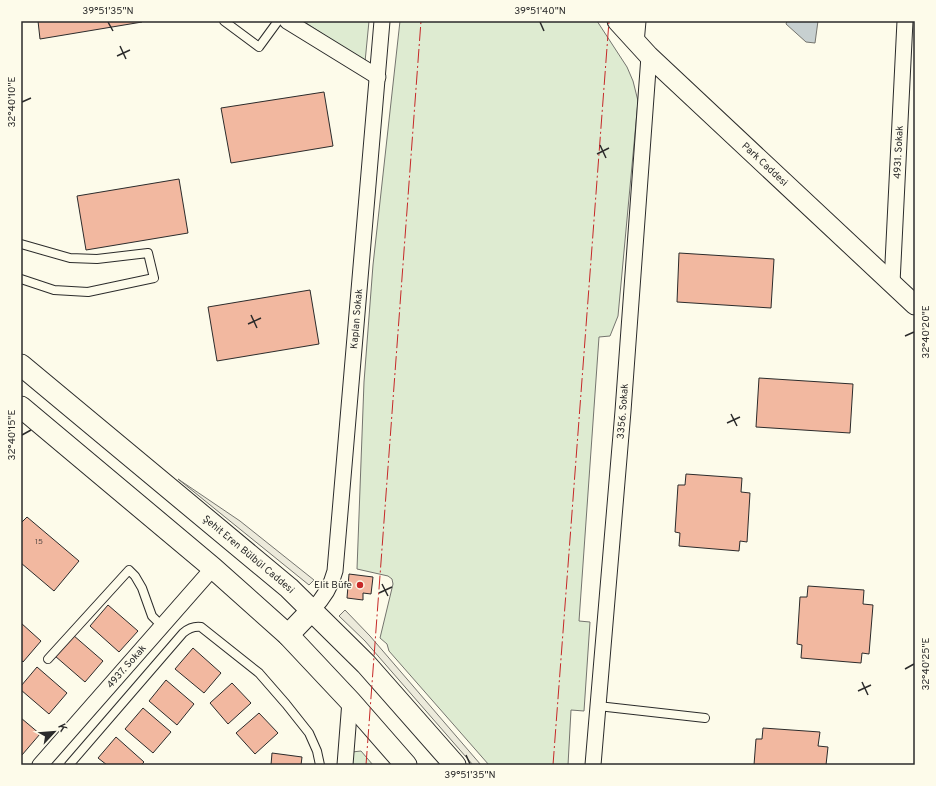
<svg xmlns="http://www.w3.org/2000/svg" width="936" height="786" viewBox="0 0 936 786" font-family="Overpass,sans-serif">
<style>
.green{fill:#deebd1;stroke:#74746e}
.parking{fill:#eceadb;stroke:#74746e}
.water{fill:#c7d0d0;stroke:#74746e}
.building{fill:#f2b8a0;stroke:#2b2b2b}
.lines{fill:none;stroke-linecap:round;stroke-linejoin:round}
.service-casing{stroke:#2b2b2b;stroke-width:10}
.minor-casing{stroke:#2b2b2b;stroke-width:17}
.tertiary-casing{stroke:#2b2b2b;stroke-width:21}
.secondary-casing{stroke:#2b2b2b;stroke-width:23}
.service{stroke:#fdfbea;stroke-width:8}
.minor{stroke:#fdfbea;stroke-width:15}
.tertiary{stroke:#fdfbea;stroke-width:19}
.secondary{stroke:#fdfbea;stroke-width:21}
.power{stroke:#c62828;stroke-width:1;stroke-dasharray:14 3 2 3;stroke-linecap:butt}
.ticks{fill:none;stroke:#2b2b2b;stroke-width:1.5}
.poi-dot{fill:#c62828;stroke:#fdfbea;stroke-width:1.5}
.labels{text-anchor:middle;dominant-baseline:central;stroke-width:3;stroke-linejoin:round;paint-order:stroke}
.number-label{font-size:8px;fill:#5d4e48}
.street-label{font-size:10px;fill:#2b2b2b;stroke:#fdfbea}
.poi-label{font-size:10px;fill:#2b2b2b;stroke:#fdfbea;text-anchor:end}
.neatline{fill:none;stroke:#2b2b2b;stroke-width:1.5}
.ticks-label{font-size:10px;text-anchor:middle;fill:#2b2b2b}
</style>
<rect width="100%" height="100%" fill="#fdfbea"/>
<path class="green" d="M303 21H369L365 62Z
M400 21H597L627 67 633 81 638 101 618 316 610 336 599 337 579 621 590 622 584 711 571 710 568 765H489L389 651 387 644 380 638 393 584 392 579 388 576 357 569 364 382 373 265Z
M361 751 373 765H351L352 752Z"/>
<path class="parking" d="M178 479 240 521 314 580 309 585Z
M345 610 370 636 481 765H473L365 641 339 616Z"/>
<path class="water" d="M787 21H818L815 43 806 42 786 24Z"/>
<path class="building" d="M38 21H142V22L40 39Z
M324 92 333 146 231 163 221 108Z
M179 179 188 233 86 250 77 196Z
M679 253 774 259 771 308 677 302Z
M310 290 319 344 217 361 208 307Z
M759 378 853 384 850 433 756 427Z
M686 474 742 478 741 492 750 493 747 542 740 541 739 551 679 546 680 533 675 532 678 485H685Z
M27 517 79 561 54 591 21 563V523Z
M349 574 373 577 371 594 363 593V600L347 598Z
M808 586 864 590 863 604 873 605 869 654 862 653 861 663 801 658 802 645 797 644 800 597H807Z
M108 605 138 631 119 652 90 626Z
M21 623 41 641 23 662 21 660Z
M73 635 103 661 85 682 55 656Z
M193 648 221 673 204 693 175 669Z
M37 667 67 693 49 714 21 690V686Z
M166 680 194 704 177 725 149 701Z
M232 683 251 703 228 724 210 703Z
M143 708 171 732 153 753 125 729Z
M259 713 278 733 255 754 236 733Z
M21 718 40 734 22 755 21 754Z
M763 728 820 732 818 746 828 747 826 765H754L756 739H762Z
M116 737 144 762 141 765H107L98 758Z
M272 753 302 757 301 765H271Z"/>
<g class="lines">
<g class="service-casing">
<path id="service" d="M224 21 259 47 278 21
M21 244 70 258 97 259 148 253 154 278 88 292 54 290 21 279
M48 659 129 570 135 576 142 588 152 616 162 626
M598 706 705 718
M69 765 183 633C189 628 194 626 201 627L259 673 286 704 309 733 317 751 320 765"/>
</g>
<g class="minor-casing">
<g id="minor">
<path d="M287 21 378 77"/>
<path d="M636 43 638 21"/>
<path id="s1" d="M892 283 905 21"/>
<path id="s2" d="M312 610C324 598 331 587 335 571L382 21"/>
<path id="s3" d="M40 765 213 568"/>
<path d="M345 765 350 701"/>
<path id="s4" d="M593 765 623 411 649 56"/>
</g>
</g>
<g class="tertiary-casing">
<g id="tertiary">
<path id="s5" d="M617 21 649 56 915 305"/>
</g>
</g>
<g class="secondary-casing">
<g id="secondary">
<path id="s6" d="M21 365 289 588 366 664 455 765"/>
<path d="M21 407 213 568 288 635 350 701 406 765"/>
<path d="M288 635 312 610"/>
</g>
</g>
<use href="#service" class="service"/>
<use href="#minor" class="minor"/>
<use href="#tertiary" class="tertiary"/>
<use href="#secondary" class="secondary"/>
<path class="power" d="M366 765 421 21
M553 765 609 21"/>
</g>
<path class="ticks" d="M108 22 113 31M540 22 544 31M120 46 126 59M117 56 130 50M22 102 31 98M600 145 606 158M597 154 609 148M251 315 257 328M248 324 261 318M905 336 914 332M731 414 737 426M727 423 740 417M22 435 31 430M382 584 388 596M379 593 392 587M905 669 914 664M862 682 868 695M858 691 871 685M466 755 470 764"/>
<circle class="poi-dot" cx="360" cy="585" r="4"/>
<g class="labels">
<g class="number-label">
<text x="39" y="542">15</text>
</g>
<g class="street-label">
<text stroke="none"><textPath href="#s1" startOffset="131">4931. Sokak</textPath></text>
<text stroke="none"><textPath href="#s5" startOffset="206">Park Caddesi</textPath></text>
<text stroke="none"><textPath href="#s2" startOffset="299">Kaplan Sokak</textPath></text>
<text stroke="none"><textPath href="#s4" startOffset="355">3356. Sokak</textPath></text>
<text stroke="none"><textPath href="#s6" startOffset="296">Şehit Eren Bülbül Caddesi</textPath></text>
<text stroke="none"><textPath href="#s3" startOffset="131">4937. Sokak</textPath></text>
</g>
<g class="poi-label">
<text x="352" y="585">Elit Büfe</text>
</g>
</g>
<rect width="936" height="786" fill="none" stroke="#fdfbea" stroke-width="44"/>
<g transform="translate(54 732) rotate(64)" stroke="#fdfbea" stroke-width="3" paint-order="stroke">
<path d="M0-3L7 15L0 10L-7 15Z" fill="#2b2b2b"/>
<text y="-6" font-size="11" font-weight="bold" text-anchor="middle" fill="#2b2b2b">K</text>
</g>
<rect x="22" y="22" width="892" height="742" class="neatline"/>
<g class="ticks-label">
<text x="108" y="14">39°51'35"N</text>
<text x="540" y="14">39°51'40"N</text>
<text transform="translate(11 102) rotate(-90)" y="4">32°40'10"E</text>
<text transform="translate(925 332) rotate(-90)" y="4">32°40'20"E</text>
<text transform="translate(11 435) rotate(-90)" y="4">32°40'15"E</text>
<text transform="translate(925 664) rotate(-90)" y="4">32°40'25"E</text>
<text x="470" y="778">39°51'35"N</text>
</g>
</svg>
